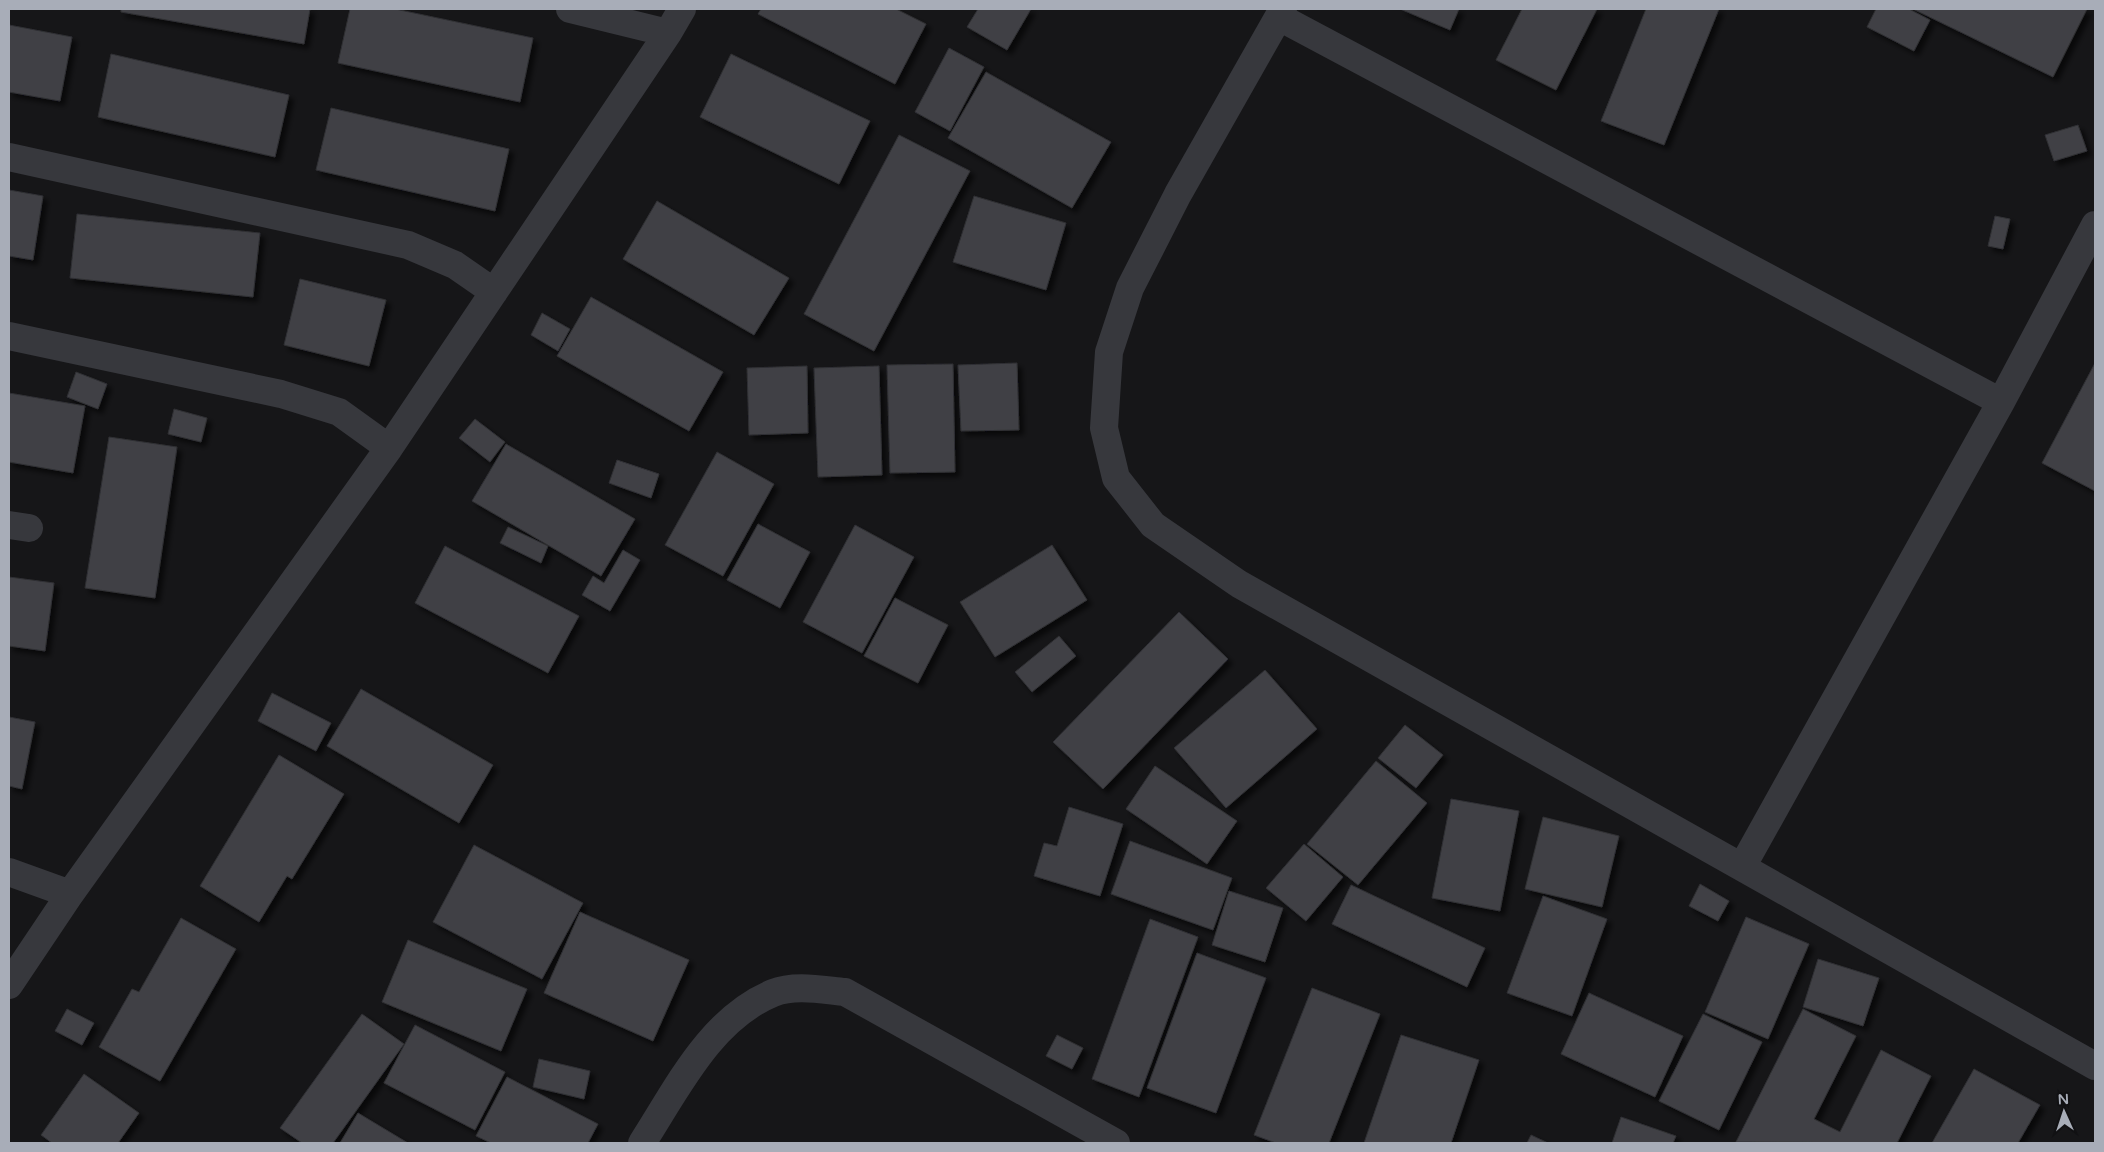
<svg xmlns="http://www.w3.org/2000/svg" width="2104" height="1152" viewBox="0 0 2104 1152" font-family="'Varela Round',sans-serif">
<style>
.building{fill:#404145;stroke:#303034;filter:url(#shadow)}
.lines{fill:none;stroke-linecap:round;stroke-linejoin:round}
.street{stroke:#37383d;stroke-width:28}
</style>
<defs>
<filter id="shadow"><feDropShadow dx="4.5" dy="4.5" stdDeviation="2.5" flood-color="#0009"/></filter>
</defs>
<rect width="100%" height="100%" fill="#161618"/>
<path class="building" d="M121 9H310L304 44 121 12Z
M350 9H395L533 38 520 102 338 63Z
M761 9H896L926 24 895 84 758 14Z
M978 9H1031L1007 50 967 27Z
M1400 9H1459L1450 30Z
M1522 9H1597L1556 90 1496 60Z
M1646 9H1719L1664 145 1601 121Z
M1876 9H1909L1930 20 1914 51 1867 27Z
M1913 9H2087L2053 77Z
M9 25 72 37 60 101 9 92Z
M949 48 984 67 950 131 915 112Z
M111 54 289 95 275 157 98 117Z
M731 54 870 121 839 184 700 117Z
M986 72 1111 142 1072 208 948 138Z
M331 108 509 149 495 211 316 170Z
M2078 125 2087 151 2054 161 2045 135Z
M899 135 970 171 874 351 804 314Z
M9 190 43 196 33 260 9 256Z
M974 196 1066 223 1046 290 953 262Z
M657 201 789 278 754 335 623 259Z
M77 214 260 233 253 297 70 278Z
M1995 216 2010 219 2003 249 1988 246Z
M300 279 386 300 369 366 284 345Z
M591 297 723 372 689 431 557 356Z
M542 313 570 329 558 351 531 335Z
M1017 363 1019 430 961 431 958 365Z
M2095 363V491L2042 463Z
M953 364 955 472 890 473 887 365Z
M807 366 808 433 749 435 747 368Z
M879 366 882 475 818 477 814 368Z
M76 372 107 384 98 409 67 397Z
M9 393 85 406 73 473 9 462Z
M174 409 207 418 201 442 168 434Z
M475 419 505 442 490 462 459 438Z
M109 437 177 447 155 598 85 588Z
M506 444 635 519 601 576 472 501Z
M717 452 774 484 723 576 665 545Z
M617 460 659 474 651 498 609 483Z
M758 524 810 552 780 608 727 580Z
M855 525 914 557 862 653 803 622Z
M508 527 548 546 541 563 500 543Z
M1052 545 1087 600 995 657 960 602Z
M445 546 579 616 548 673 415 603Z
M623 550 640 560 610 611 582 595 593 576 604 583Z
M9 577 54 583 45 651 9 646Z
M895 598 948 625 918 683 864 656Z
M1179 612 1228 659 1103 789 1053 742Z
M1059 636 1076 656 1032 692 1015 672Z
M1265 670 1317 729 1226 808 1174 748Z
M361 689 493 765 459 823 327 746Z
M272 693 331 723 316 751 258 721Z
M9 717 35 722 22 789 9 786Z
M1405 725 1443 755 1416 788 1378 758Z
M279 755 344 794 292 879 287 876 259 922 200 886Z
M1376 761 1427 803 1358 885 1307 844Z
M1155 766 1237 821 1207 864 1126 809Z
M1451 799 1519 811 1500 911 1432 898Z
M1069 807 1123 824 1100 896 1034 876 1044 843 1057 846Z
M1543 817 1619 836 1602 907 1525 889Z
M1130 841 1232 878 1213 930 1111 894Z
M1304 844 1343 877 1306 921 1266 888Z
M474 845 583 903 542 979 433 922Z
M1700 884 1729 901 1718 921 1689 906Z
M1351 885 1485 948 1467 987 1332 924Z
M1229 891 1283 908 1265 962 1212 945Z
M1543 896 1607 919 1572 1016 1507 993Z
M580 912 689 960 653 1041 544 993Z
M1746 917 1809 944 1768 1039 1705 1012Z
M181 918 236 949 160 1081 99 1047 132 989 139 992Z
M1150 919 1198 937 1139 1097 1092 1079Z
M408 940 527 989 501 1051 382 1002Z
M1197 953 1266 978 1216 1113 1147 1088Z
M1818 959 1879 978 1863 1026 1803 1007Z
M1312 988 1380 1014 1329 1143H1276L1254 1135Z
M1589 993 1683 1036 1655 1097 1561 1054Z
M67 1009 94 1023 82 1045 55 1031Z
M1803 1009 1856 1036 1814 1119 1840 1132 1881 1050 1931 1076 1897 1143 1736 1142Z
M362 1014 404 1044 333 1143H302L280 1128Z
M1703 1014 1762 1042 1719 1130 1659 1101Z
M415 1025 505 1072 475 1130 384 1083Z
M1057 1035 1083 1048 1072 1069 1046 1056Z
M1401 1035 1479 1060 1451 1143H1364Z
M539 1059 590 1071 584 1099 533 1087Z
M1974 1069 2040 1105 2018 1143H1932Z
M84 1074 139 1113 118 1143H52L41 1135Z
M507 1077 598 1124 588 1143H491L476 1136Z
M358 1113 408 1143H340Z
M1621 1117 1676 1136 1673 1143H1612Z
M1531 1135 1548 1143H1527Z"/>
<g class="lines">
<path class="street" d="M570 9 668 33
M1283 9 1178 194 1130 288 1109 352 1104 428 1116 478 1153 525 1239 584 2095 1066
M1279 17 2001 402
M9 157 408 245 455 265 494 292
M9 336 281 394 339 412 389 448
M9 525 29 528
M1742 867 2001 402 2095 225
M9 872 70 894
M9 985 70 894 389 448 668 33 682 9
M642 1143C677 1089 710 1019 773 993 795 984 823 990 845 992L1116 1143"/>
</g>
<rect width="2104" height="1152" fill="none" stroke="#a8adb8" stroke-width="20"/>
<g transform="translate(2064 1112) rotate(357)" stroke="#111113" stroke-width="4" paint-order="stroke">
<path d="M0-4L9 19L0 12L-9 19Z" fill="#a8adb8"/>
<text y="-8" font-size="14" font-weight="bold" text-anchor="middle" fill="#a8adb8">N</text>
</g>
</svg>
